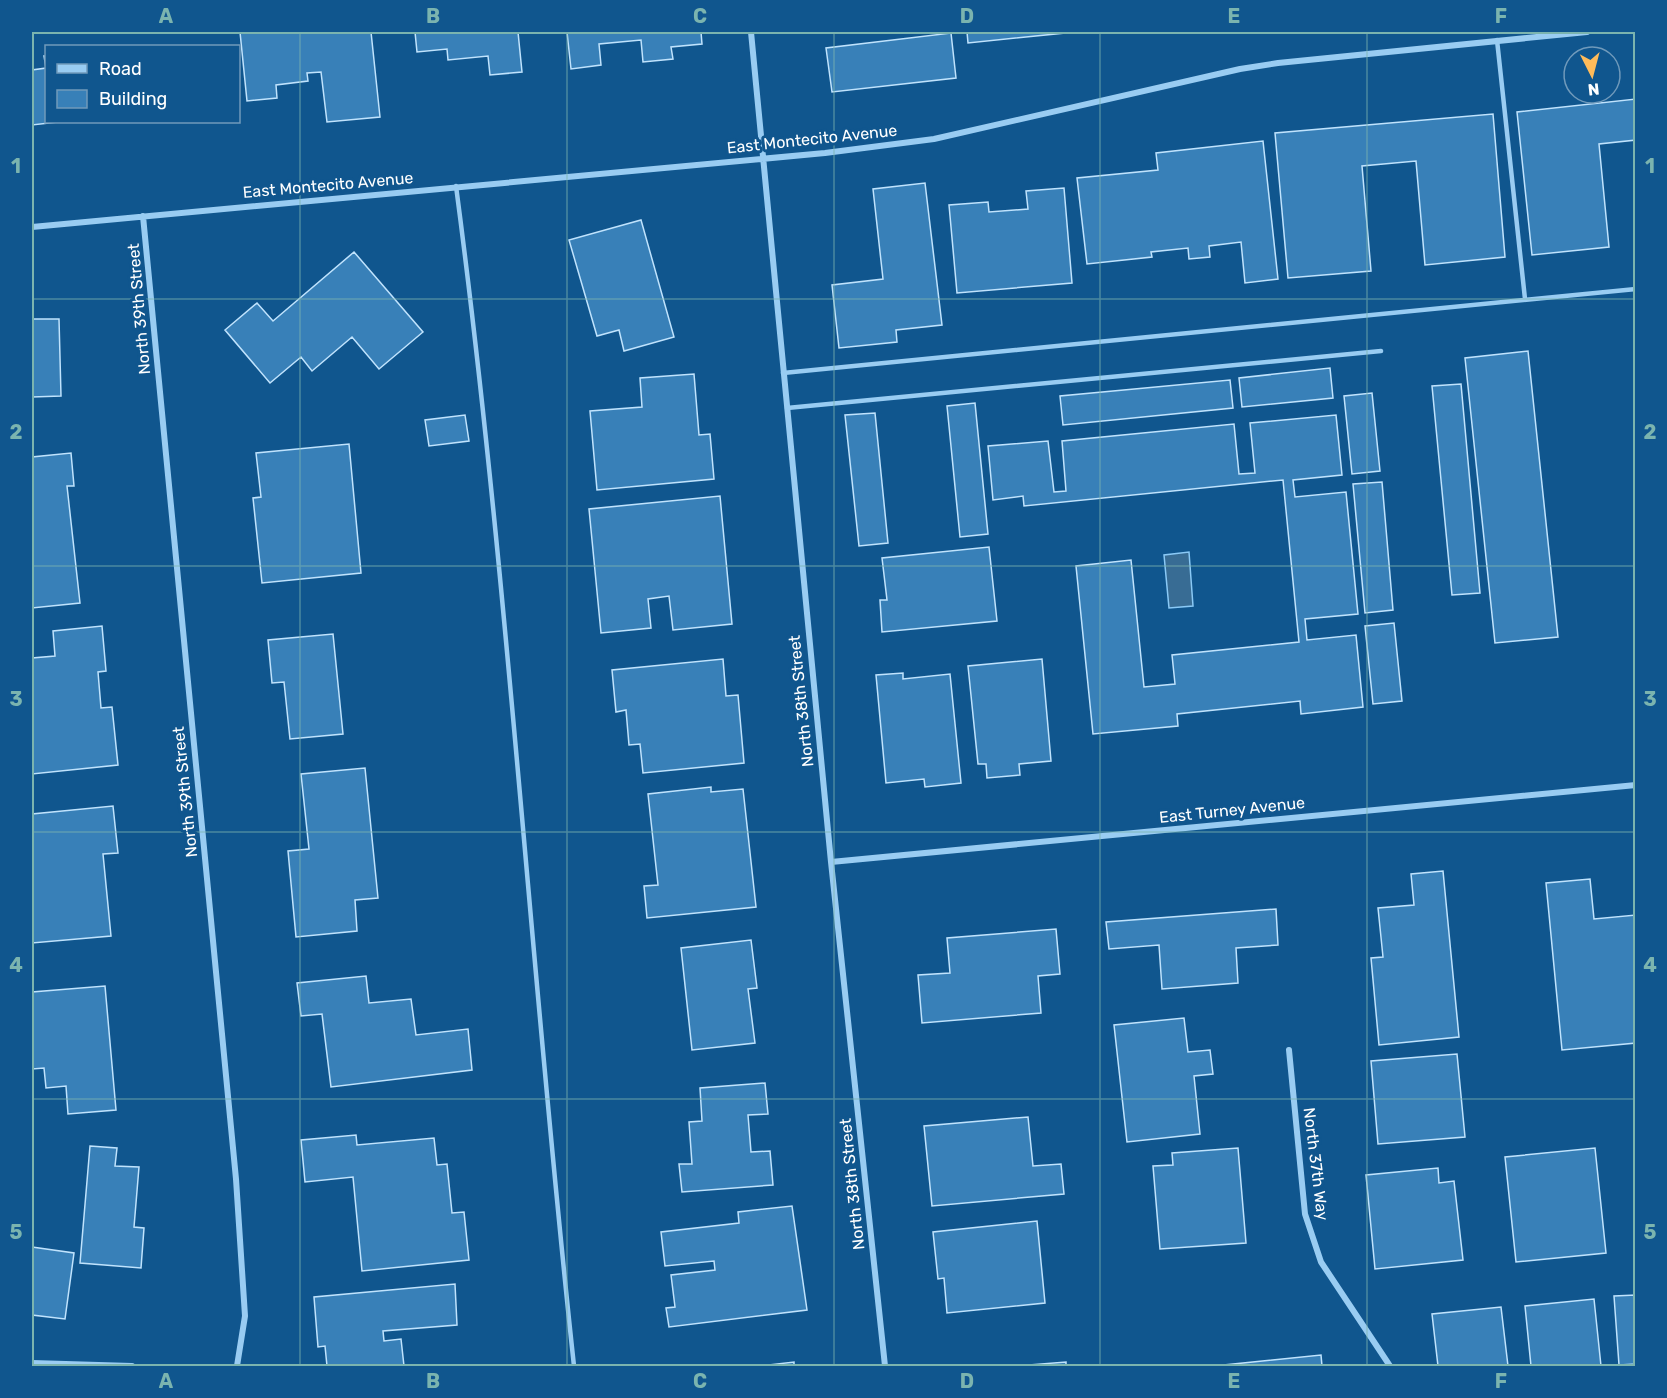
<svg xmlns="http://www.w3.org/2000/svg" width="1667" height="1398" viewBox="0 0 1667 1398" font-family="Rubik,sans-serif">
<style>
.water{fill:#386c94;stroke:#8ac9f6;stroke-width:1.5}
.building{fill:#3880b8;stroke:#c0e3fd;stroke-width:1.5}
.lines{fill:none;stroke-linecap:round;stroke-linejoin:round}
.lane{stroke:#99ccf2;stroke-width:4.5}
.street{stroke:#99ccf2;stroke-width:6}
.grid{fill:none;stroke:#7bb4af;stroke-width:1.5;stroke-opacity:0.55}
.labels{text-anchor:middle;dominant-baseline:central;stroke-width:6;stroke-linejoin:round;paint-order:stroke}
.street-label{font-size:16px;fill:#fff;stroke:#10568e}
.neatline{fill:none;stroke:#7bb4af;stroke-width:2}
.grid-label{font-size:20px;text-anchor:middle;font-weight:bold;fill:#7bb4af}
</style>
<rect width="100%" height="100%" fill="#10568e"/>
<path class="water" d="M1189 552 1193 606 1169 608 1164 555Z"/>
<path class="building" d="M240 32H371L380 117 327 122 321 72 307 73 308 81 276 85 277 98 247 101Z
M415 32H518L522 72 490 75 488 56 448 60 447 49 417 52Z
M567 32H701L702 44 671 47 673 59 643 62 641 40 599 44 601 65 571 69Z
M967 32H1065V33L968 43Z
M951 33 956 78 832 92 826 48Z
M44 56H46V122H58L32 125V70L46 68Z
M1636 99V140L1599 144 1609 247 1532 255 1517 112Z
M1493 114 1505 257 1425 265 1416 161 1362 166 1371 271 1288 278 1275 133Z
M1263 141 1278 279 1245 283 1241 242 1209 246 1210 257 1189 259 1188 248 1151 252 1152 257 1087 264 1077 178 1158 170 1156 153Z
M925 183 942 325 896 330 897 342 839 348 832 285 883 279 873 189Z
M1064 188 1072 283 957 293 949 205 988 202 989 212 1028 209 1026 191Z
M641 220 674 337 624 351 619 330 597 336 569 240Z
M354 252 423 332 379 369 352 337 312 371 301 357 270 383 225 330 257 303 273 321Z
M32 319H59L61 396 32 397Z
M1528 351 1558 637 1495 643 1465 358Z
M1330 368 1333 398 1242 407 1239 378Z
M694 374 699 435 710 434 714 479 597 490 590 411 642 407 640 378Z
M1230 380 1233 408 1063 425 1060 396Z
M1461 384 1480 593 1452 595 1432 386Z
M1372 393 1380 471 1352 474 1344 396Z
M975 403 988 534 960 537 947 406Z
M875 413 888 543 859 546 845 415Z
M465 415 469 441 429 446 425 420Z
M1336 415 1342 475 1293 480 1295 497 1346 492 1358 614 1305 619 1307 640 1356 635 1363 707 1301 714 1300 701 1177 714 1178 726 1093 734 1076 566 1131 560 1144 687 1175 684 1172 655 1299 642 1283 480 1024 506 1023 496 993 500 988 446 1048 441 1054 492 1066 491 1062 441 1234 424 1239 474 1255 473 1250 423Z
M349 444 361 573 262 583 253 498 261 497 256 453Z
M71 453 74 486H67L80 603 32 608V457Z
M1382 482 1393 610 1365 613 1353 484Z
M720 496 732 624 673 630 669 596 648 599 651 628 601 633 589 509Z
M989 547 997 621 882 632 880 600H887L882 558Z
M1394 623 1402 701 1373 704 1365 626Z
M102 626 106 671 98 672 101 708 112 707 118 765 32 774V658L55 656 53 631Z
M333 634 343 734 290 739 284 682 272 683 268 640Z
M723 659 726 696 738 695 744 763 643 773 640 744 629 745 626 710 616 712 612 670Z
M1042 659 1051 761 1019 764 1020 775 987 778 986 764H978L968 666Z
M903 673V679L950 674 961 783 925 787 924 779 886 783 876 675Z
M365 768 378 898 355 900 357 931 296 937 288 851 309 849 301 774Z
M711 787V792L743 789 756 907 647 918 644 886 658 885 648 794Z
M113 806 118 853 103 854 111 936 32 943V814Z
M1443 871 1459 1037 1379 1045 1371 958 1383 957 1378 908 1414 905 1411 874Z
M1590 879 1594 919 1636 915V1043L1562 1050 1546 883Z
M1276 909 1278 945 1236 948 1238 983 1162 989 1159 945 1109 949 1106 922Z
M1056 929 1060 974 1038 976 1041 1013 922 1023 918 975 950 973 947 938Z
M751 940 757 988 748 989 755 1043 692 1050 681 948Z
M366 976 369 1003 411 999 416 1035 468 1029 472 1070 331 1087 322 1014 301 1016 297 983Z
M105 986 116 1110 68 1114 66 1086 46 1088 44 1068 32 1069V992Z
M1184 1018 1188 1052 1210 1050 1213 1074 1194 1076 1200 1134 1127 1142 1114 1025Z
M1457 1054 1465 1137 1378 1144 1371 1061Z
M765 1083 768 1114 748 1115 751 1152 770 1151 773 1185 682 1192 679 1164H692L689 1122 702 1121 700 1088Z
M1028 1117 1033 1166 1061 1164 1064 1194 932 1206 924 1126Z
M356 1135 357 1145 434 1138 437 1165 447 1164 452 1213 464 1212 469 1260 362 1271 353 1177 305 1182 301 1140Z
M90 1146 117 1148 115 1166 139 1167 134 1227 144 1228 141 1268 80 1263Z
M1238 1148 1246 1243 1160 1249 1153 1166 1173 1165 1172 1153Z
M1595 1148 1606 1253 1516 1262 1505 1157Z
M1438 1168 1439 1183 1454 1181 1463 1260 1375 1269 1366 1175Z
M792 1206 807 1310 669 1327 666 1308 675 1307 671 1275 715 1270 714 1261 665 1266 661 1232 739 1223 738 1212Z
M1037 1221 1045 1303 947 1313 944 1278 938 1279 933 1232Z
M32 1247 74 1253 65 1319 32 1315Z
M455 1284 457 1325 383 1331 384 1341 401 1339 404 1366H327L325 1346 318 1347 314 1297Z
M1636 1295V1364L1619 1365 1614 1296Z
M1594 1299 1601 1366H1531L1525 1306Z
M1501 1307 1508 1366H1438L1432 1314Z
M1321 1355 1322 1366H1224V1365Z
M794 1362V1366H759Z
M1066 1362V1366H1015Z"/>
<g class="lines">
<path class="lane" d="M1497 40 1525 299
M456 186C508 578 531 974 574 1366
M783 373 1636 289
M787 408 1381 351"/>
<path class="street" d="M751 32 831 862 885 1366
M143 216 236 1179 245 1316 237 1366
M32 227 825 153 934 139 1240 69 1278 63 1587 32
M831 862 1636 785
M1289 1050 1305 1214 1321 1262 1390 1366
M32 1363 132 1366"/>
</g>
<path class="grid" d="M300 32V1366M567 32V1366M834 32V1366M1100 32V1366M1367 32V1366M32 299H1636M32 566H1636M32 832H1636M32 1099H1636"/>
<g class="labels">
<g class="street-label">
<text transform="translate(812 139) rotate(-6)">East Montecito Avenue</text>
<text transform="translate(328 185) rotate(-5)">East Montecito Avenue</text>
<text transform="translate(139 309) rotate(-95)">North 39th Street</text>
<text transform="translate(801 701) rotate(-96)">North 38th Street</text>
<text transform="translate(185 792) rotate(-96)">North 39th Street</text>
<text transform="translate(1232 810) rotate(-6)">East Turney Avenue</text>
<text transform="translate(1316 1164) rotate(83)">North 37th Way</text>
<text transform="translate(852 1184) rotate(-96)">North 38th Street</text>
</g>
</g>
<rect width="1667" height="1398" fill="none" stroke="#10568e" stroke-width="66"/>
<rect x="45" y="45" width="195" height="78" fill="#10568e" stroke="#709abb" stroke-width="1.5"/>
<rect x="57" y="64" width="30" height="9" fill="#99ccf2" stroke="#709abb" stroke-width="1.5"/>
<text x="99" y="75" font-size="18" fill="#ffffff">Road</text>
<rect x="57" y="90" width="30" height="18" fill="#3880b8" stroke="#709abb" stroke-width="1.5"/>
<text x="99" y="105" font-size="18" fill="#ffffff">Building</text>
<g transform="translate(1592 75) rotate(174)"><circle r="28" fill="#10568e" stroke="#709abb" stroke-width="1.5"/>
<path d="M0-4.5L10 22L0 15L-10 22Z" fill="#ffbb5a"/>
<text y="-9" font-size="16" font-weight="bold" text-anchor="middle" fill="#ffffff">N</text>
</g>
<rect x="33" y="33" width="1601" height="1332" class="neatline"/>
<g class="grid-label">
<text x="166" y="23">A</text>
<text x="433" y="23">B</text>
<text x="700" y="23">C</text>
<text x="967" y="23">D</text>
<text x="1234" y="23">E</text>
<text x="1501" y="23">F</text>
<text x="16" y="173">1</text>
<text x="1650" y="173">1</text>
<text x="16" y="439">2</text>
<text x="1650" y="439">2</text>
<text x="16" y="706">3</text>
<text x="1650" y="706">3</text>
<text x="16" y="972">4</text>
<text x="1650" y="972">4</text>
<text x="16" y="1239">5</text>
<text x="1650" y="1239">5</text>
<text x="166" y="1388">A</text>
<text x="433" y="1388">B</text>
<text x="700" y="1388">C</text>
<text x="967" y="1388">D</text>
<text x="1234" y="1388">E</text>
<text x="1501" y="1388">F</text>
</g>
</svg>
